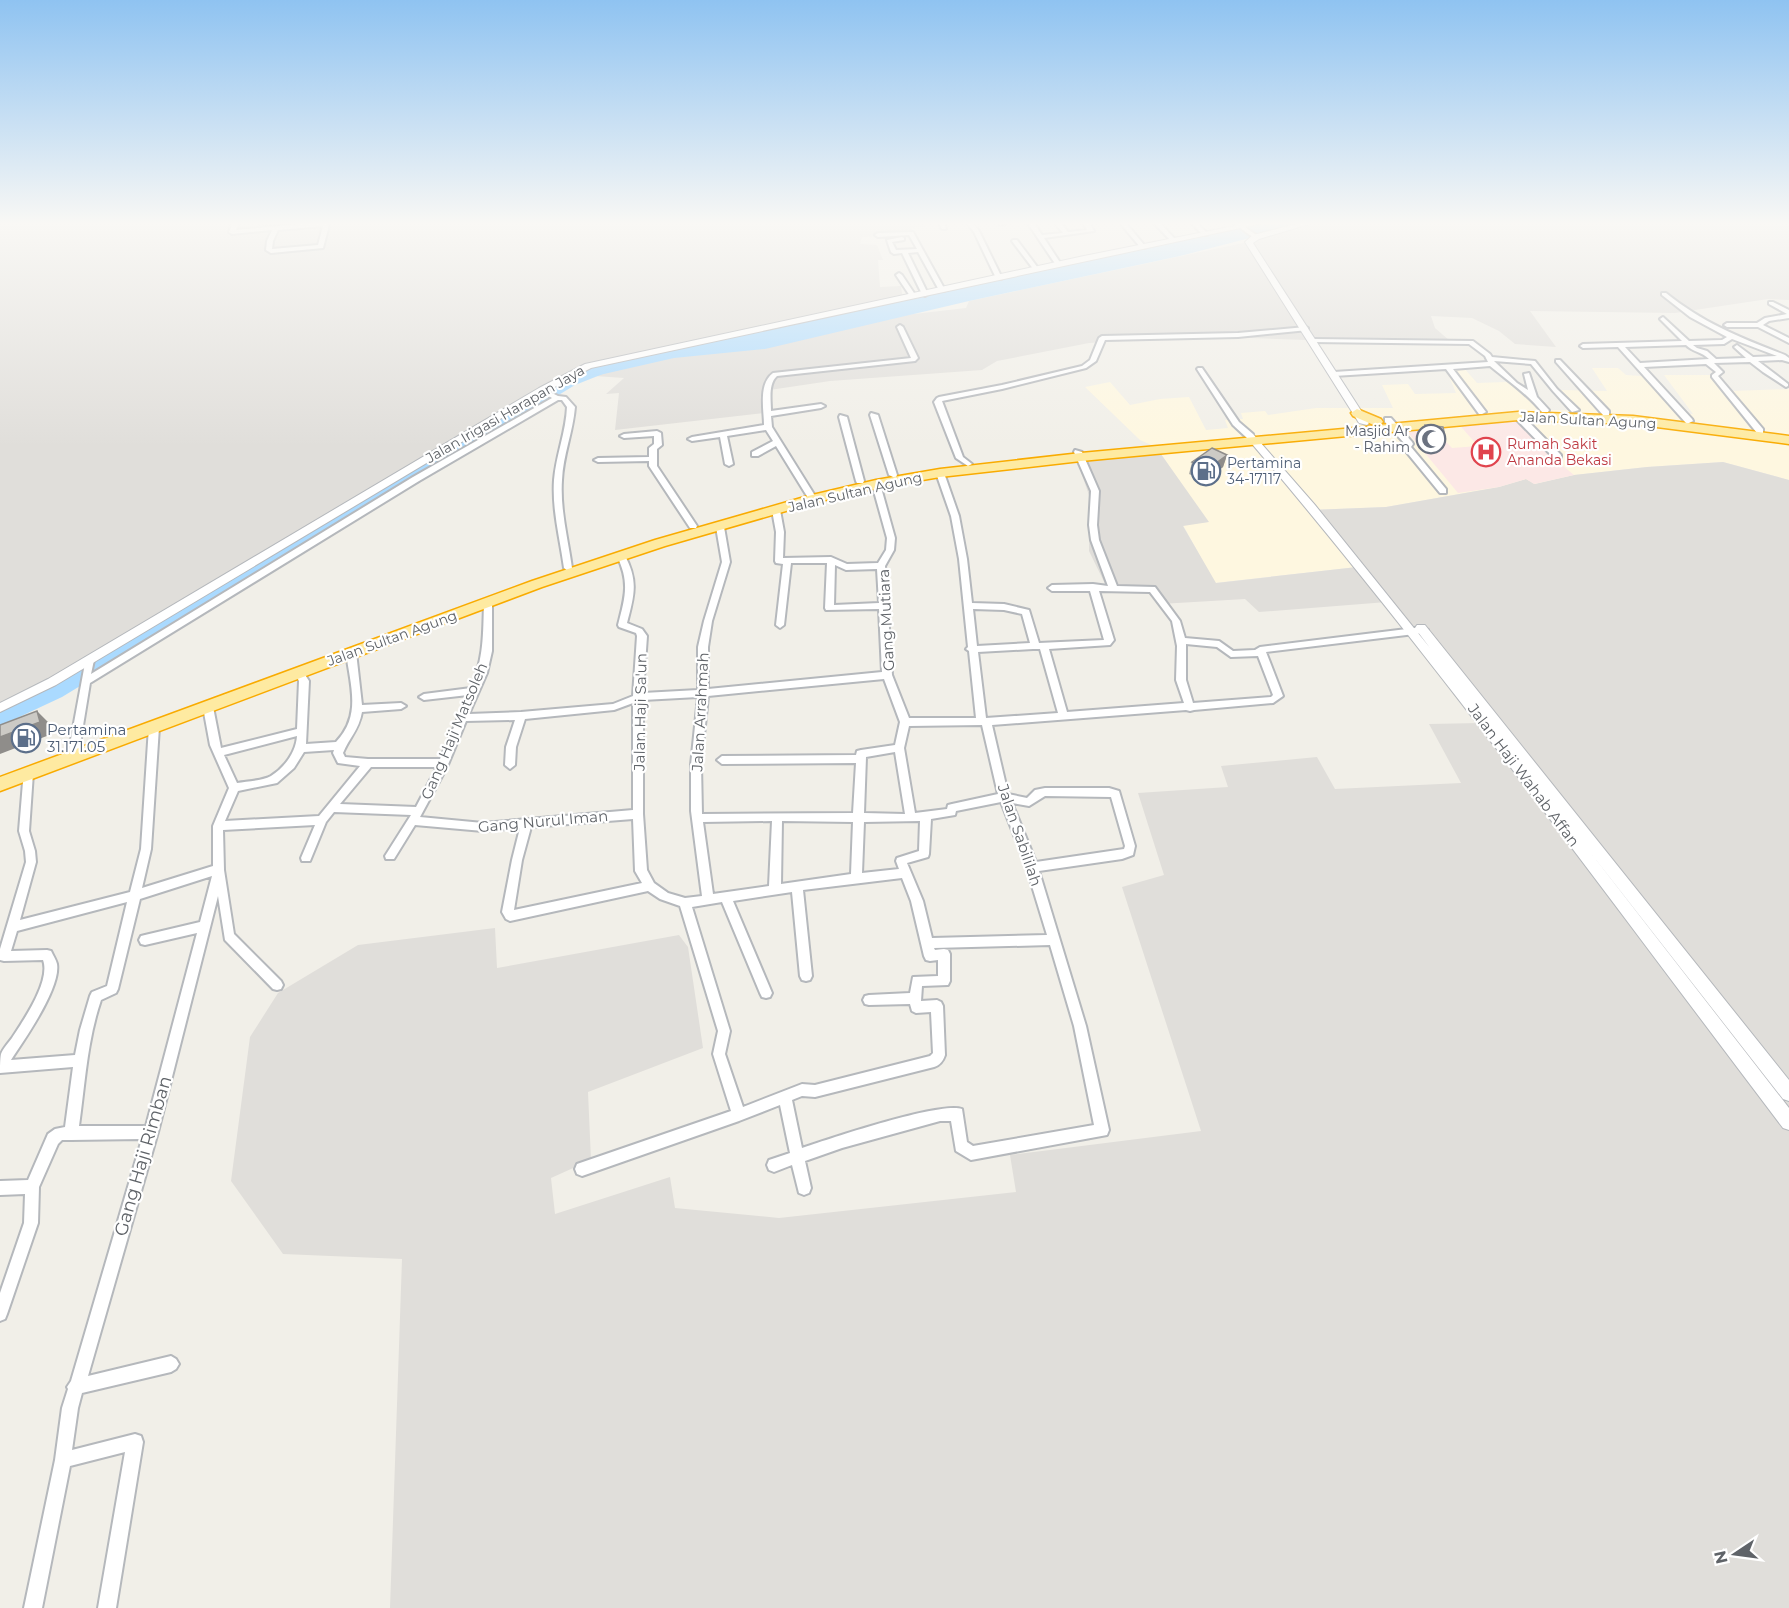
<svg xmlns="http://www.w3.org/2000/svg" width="1789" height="1608" viewBox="0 0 1789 1608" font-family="Montserrat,sans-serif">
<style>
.commercial{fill:#fef7e0}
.industrial{fill:#e0deda}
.medical{fill:#fce8e6}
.water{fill:#aadaff}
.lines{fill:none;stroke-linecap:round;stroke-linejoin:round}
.river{fill:#aadaff;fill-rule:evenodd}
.minor-casing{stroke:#b5b8bc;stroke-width:4}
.tertiary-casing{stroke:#b5b8bc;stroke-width:2}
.trunk-casing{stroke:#f9ab00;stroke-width:3}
.minor{fill:#fff;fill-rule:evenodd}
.tertiary{fill:#fff;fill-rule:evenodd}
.trunk{fill:#feeaa1;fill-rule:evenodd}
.wall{fill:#afaea9}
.shaded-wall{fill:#8f8d8a}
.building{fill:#cccac5;stroke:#8f8d8a;stroke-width:1.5}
.labels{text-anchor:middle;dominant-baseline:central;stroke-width:4.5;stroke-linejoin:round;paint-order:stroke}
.far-street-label{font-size:14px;fill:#5f6368;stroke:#fff}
.far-worship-label{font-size:14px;fill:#5b616d;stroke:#fff;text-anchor:end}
.far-health-label{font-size:14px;fill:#be3a42;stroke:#fff;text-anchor:start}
.far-service-label{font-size:14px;fill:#4e5e75;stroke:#fff;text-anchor:start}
.street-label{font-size:15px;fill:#5f6368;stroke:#fff}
.service-label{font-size:15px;fill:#4e5e75;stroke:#fff;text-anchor:start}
.near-street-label{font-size:18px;fill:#5f6368;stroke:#fff}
</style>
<rect width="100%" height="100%" fill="#f1efe8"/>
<path class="commercial" d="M1464 368 1477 383 1506 382 1527 387 1545 410H1575L1561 390 1607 391 1592 368H1618L1626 375 1642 376 1676 413 1693 414 1664 375H1714L1731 391 1789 389V444H1787L1789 447V480L1723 462 1647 467 1574 475 1534 484 1519 481 1499 487 1386 507 1311 510 1357 567 1215 583 1183 525 1208 522 1156 447 1140 440 1085 387 1110 382 1130 405 1160 399 1189 397 1206 430 1228 428 1225 420 1243 419 1241 413 1265 411 1268 415 1316 408H1393L1382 385 1408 384 1415 394 1456 393 1446 369Z"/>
<path class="industrial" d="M0 222H921L923 227 911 228 913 234 862 237 860 244 877 245 883 260H878L880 287 901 286 905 315 966 308 969 301 1248 242 1312 222H1789V300L1768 299 1675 313 1530 311 1556 347 1515 344 1499 331 1472 318 1431 316 1435 328 1450 341 1392 343 1252 338 1156 339 1089 343 997 361 982 370 830 381 763 391 764 413 615 430 619 393 606 394 624 378 595 376 576 371 0 707Z
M1156 447 1209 522 1183 526 1216 583 1357 567 1310 510 1386 507 1499 487 1526 479 1535 484 1574 475 1647 467 1723 462 1789 480V1608H390L402 1259 283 1254 231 1181 250 1037 278 993 358 945 495 928 497 968 679 935 688 947 703 1048 588 1092 591 1160 551 1178 555 1214 670 1177 675 1208 779 1218 1016 1192 1010 1155 1201 1131 1122 887 1164 875 1138 793 1228 787 1221 766 1317 757 1335 789 1461 783 1429 724 1480 723 1387 602 1259 612 1245 599 1160 604 1150 587 1109 592 1089 551 1090 498 1076 458Z"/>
<path class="medical" d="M1455 420H1516L1551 456 1574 475 1534 484 1526 479 1499 487 1458 493 1405 429 1428 423 1452 448 1478 446Z"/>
<path class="water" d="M1264 222H1312L1180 256 969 301 765 349 674 358 595 376 576 371Z"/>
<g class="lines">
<path class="river" d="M613 361 620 365 618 368 575 385 62 697 0 726V711L48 687 565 379Z"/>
<g class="minor-casing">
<path id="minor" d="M233 222H239L236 230 323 222 329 225 323 248 271 253 266 250 267 241 272 230 232 234 229 232ZM323 226 318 245 272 249 273 241 278 230Z
M938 222H944L946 229H942Z
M966 222H972L979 231 1002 278 1001 279 996 278 974 232Z
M997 222H1003L1005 224 1000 225Z
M1027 222H1033L1042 235 1063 233 1054 222H1060L1068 232 1087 230 1083 222H1089L1094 231 1044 238 1061 264 1058 266 1056 265Z
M1119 222H1125L1145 246V248H1141Z
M1153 222H1159L1175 239V241H1171Z
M1190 222H1196L1207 233V235H1203Z
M1232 222H1238L1259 237 1254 238Z
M913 232 945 290 944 291 939 290 918 252 908 253 928 294 925 296 922 294 902 253 894 254 891 252 887 240 902 237 904 238V240L892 242 896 250 917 249 909 235 878 237 875 235 878 233Z
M1013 240H1017L1038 268V270H1034L1012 241Z
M899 273 902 275 916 296 915 297 910 296 896 275Z
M1662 293H1666C1703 323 1741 338 1785 355L1789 358V362L1782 360 1758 361 1788 384V386L1786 387 1763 372 1750 362 1714 363 1723 372 1718 376 1763 429V433H1757L1712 377V375L1716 372 1706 364 1644 367 1692 419 1693 421 1689 423H1686L1618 347 1583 348 1580 346 1583 344 1682 341 1660 319 1663 317 1689 341 1722 340 1727 337 1690 317 1662 295ZM1732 339 1777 356 1753 357 1737 345 1734 347 1746 358 1716 359 1707 351 1697 348 1693 345 1724 344ZM1686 345C1693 352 1702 352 1709 359L1640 363 1625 347Z
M1769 302H1773L1789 310V318L1769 321 1763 325 1789 338V343L1758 327H1727L1724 325 1727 323H1757L1765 318 1787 314 1769 304Z
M900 325 903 327 918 358 915 361 777 376C768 384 771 400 771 411L821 404 825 406 821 408 771 416 772 427 817 499 816 501H810L776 446 758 456H752V452L773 441 766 430 727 436 733 464 729 466 725 464 720 437 692 441 688 439 692 437 764 425C764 410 758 384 773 373L911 358 897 327Z
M1306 327 1308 328V330L1238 337 1105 340 1096 361 1086 368 1002 389 942 401 963 457 972 464 968 466 956 458 934 402 937 398 939 397 1002 385 1082 366 1090 360 1099 338 1102 336 1238 333Z
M1314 339 1473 341 1490 354 1492 357 1535 361 1557 389 1579 410 1572 412 1553 391 1531 364 1494 361 1517 383 1528 390 1524 374 1529 373 1537 397 1549 410 1548 412H1542C1528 394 1508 381 1490 366L1453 369 1486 412 1482 414H1479L1446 369 1334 376 1331 374 1334 372 1488 362 1485 356 1469 344 1312 342V340Z
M1556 360H1560L1609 411V415H1603L1556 362Z
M1198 368H1202L1239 422 1253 434V438H1247L1233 425 1197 369Z
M540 389H544L558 396 566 397 575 407C573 432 563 455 562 480 560 510 568 539 572 568L571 570 568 571 564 568C560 539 552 510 554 480 556 455 566 432 567 407L562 400H558L419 481 90 683 79 750 78 753H70L69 750 86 658H92L94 660 91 674 413 477 552 398 540 391Z
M871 413 878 415 897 475 896 477H893L889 475 870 415Z
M1515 414H1521L1561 455V459H1555L1515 418Z
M840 415 847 417 864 481 863 483H857L856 481 839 417Z
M1385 418H1391L1412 442 1413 444 1411 447 1446 489V493H1440L1404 449 1403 447 1405 444 1385 422Z
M657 431 661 433 662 445 657 449V466L697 526 696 528H690L649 466V461L598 462 594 460 598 458 649 457V448L654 444V436L624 438 620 436 624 434Z
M1075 450 1082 452 1099 491 1097 525 1099 540 1117 586 1155 587 1180 621 1185 638 1219 641 1233 651 1255 650 1260 647 1423 627 1428 630 1423 633 1266 652 1283 696 1273 703 1194 710 1190 711 1186 710 992 725 1008 794 1027 798 1035 790 1045 788H1109L1119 791 1135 846 1133 855 1122 859 1039 871 1086 1026 1109 1130 1107 1135 971 1160 956 1151 951 1121H940L842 1148 805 1161 811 1188 809 1193 804 1195 799 1193 792 1165 774 1172 769 1170 767 1165 769 1160 790 1153 780 1105 739 1121 582 1176 577 1174 575 1169 577 1164 731 1111 713 1054 718 1031 680 906 660 899 648 891 510 921 506 919 502 912 512 860 520 828 483 831 415 825 394 859H386L385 856 411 815 334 812 326 822 310 861H302L301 858 315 825 223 830 224 870 234 934 281 981 283 985 281 989 277 990 273 989 225 940 218 896 158 1132 88 1376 171 1356 176 1359 179 1364 176 1369 171 1372 82 1393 78 1408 72 1450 135 1434 141 1436 143 1442 116 1608H98L125 1452 70 1466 42 1608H24L55 1460 62 1408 68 1389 67 1387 71 1381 142 1139 71 1140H62L58 1144 39 1187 38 1223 7 1314 5 1319 0 1321V1293L24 1223 25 1194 0 1195V1181L28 1180 48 1134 55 1129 65 1127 73 1067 0 1073C0 1067 0 1059 1 1054 3 1049 8 1043 12 1038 23 1021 51 981 43 960L4 961 0 960V949L26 862 25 851 19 831 24 770 28 769 33 773 29 831 35 851 36 862 20 920 130 892 141 849 149 727 154 723 159 727 151 849 142 888 213 866V826L229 788 210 745 203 707 205 705 208 704 213 707 221 748 297 729 299 681 294 672 299 669 302 670 309 681 306 744 336 742C362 715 350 685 346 652L351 649 356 652 362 705 401 703 406 706 401 709 362 712C359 730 349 738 343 753L345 757 368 759H440L468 695 424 700 419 697 424 694 471 688C484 658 483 635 484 603L488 600 492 603V651L487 673 469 714 521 712 613 704 633 696 637 636 636 633 619 627 618 625C625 597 630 583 617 556L621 553 624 554C639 581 634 596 627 623L642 629 647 636 643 693 698 690V647L704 621 722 562 716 527 720 525 724 527 730 562 712 621 708 647V689L882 672 879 609 826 610 825 608 827 563H791L784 625 780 628 776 625 783 564 776 563 775 561 776 532 772 510 773 508H779L780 510 784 532 783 558 831 557 847 564 878 563 886 550 887 538 872 484 876 482 880 484 895 538 894 550 885 566 892 675 909 718H976L969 651 966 649 968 647 959 559 951 516 936 473 940 471 944 473 959 516 967 559 972 603 1004 604 1029 610 1039 643 1104 640 1090 591H1052L1048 588 1052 585 1093 584 1108 586 1091 540 1089 525 1091 491 1074 452ZM835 565 846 570 877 569 879 603 834 605ZM1099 591 1150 592 1172 621 1177 646 1176 680 1184 703 1067 712 1049 649 1110 645 1114 640ZM973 609 1004 610 1022 614 1030 643 977 646ZM1186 644 1217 647 1231 657 1258 656 1273 695 1271 697 1193 703 1186 680ZM1033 649H1040L1058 713 986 718 978 652ZM884 679 900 722 895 745 861 750 857 751 856 755 722 756 717 760 722 764 856 763 853 813 702 814 701 765 708 696ZM698 697 691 765V811L702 896 685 898 668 893 654 883 647 870 643 814V700ZM633 703V810L483 823 420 817 447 767 466 721 515 720 506 747 505 765 510 769 515 765 516 747 525 719 614 710ZM982 725 998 794 952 804 948 805 947 809 915 813 904 748 909 726ZM297 736C296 752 285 767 271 776 262 781 247 781 237 783L224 755ZM334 750 333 753 338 763 360 766 319 816 225 821 238 791 277 783 294 768 304 752ZM895 752 905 814 864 813 866 757ZM371 767H437L416 807 340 804ZM1045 796 1111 797 1125 846 1124 849 1036 862 1012 803 1029 806ZM1001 802 1025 863 1047 935 932 938 923 901 907 863 928 857 929 854 931 819 955 815 956 811ZM633 819 635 871 642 883 514 910 522 860 531 827ZM772 821 769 886 713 894 703 822ZM782 821 853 822 851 874 781 884ZM920 821 919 851 897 858 896 861 899 869 862 873 864 822ZM212 876 200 922 145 935 141 936 139 940 141 944 145 945 197 933 146 1126H79C85 1084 87 1041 101 1000L116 993 118 989 140 899ZM902 878 911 901 924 956 926 960 930 961 938 960V976L913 977 910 993 869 995 865 996 863 1000 865 1004 869 1005 910 1004 912 1011 916 1013 931 1012 933 1053 930 1056 815 1085 802 1084 743 1107 725 1054 730 1031 692 907 722 902 760 993 762 997 766 998 770 997 772 993 733 901 792 892 800 976 802 980 806 981 810 980 812 976 803 890ZM127 902 107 986 92 992 90 996 80 1030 75 1055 11 1060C24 1040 61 988 57 964 56 960 53 955 51 951L47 950 11 951 17 931ZM1050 945 1074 1026 1094 1125 973 1146 967 1142 962 1109C941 1101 828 1139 802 1148L792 1100 802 1096 815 1097 934 1067C940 1065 943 1061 945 1055L943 1006 941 1002 937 1000 921 1001 922 986 948 985 950 981V954L948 950 944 949 935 950 934 948Z"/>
</g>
<g class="tertiary-casing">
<path id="tertiary" d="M1254 222H1268L591 368 545 392 56 685 0 712V703L48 679 539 388 585 364 1084 256Z
M1304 222H1316L1259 239 1253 243 1369 423 1367 425 1359 423 1245 242 1253 235Z
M1247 434H1253L1315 505 1430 648 1415 628 1417 625H1425L1789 1080V1101L1783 1099 1590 852 1789 1108V1130L1783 1128C1607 896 1436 660 1247 438Z"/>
</g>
<g class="trunk-casing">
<path id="trunk" d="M1357 409 1381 419 1383 422 1379 425 1518 412 1633 416 1789 436V444L1633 424 1518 420 1081 461 940 477 876 488 817 502 665 546 542 587 0 791V777L532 581 655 540 808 496 876 480 940 469 1081 453 1376 426 1353 416 1351 413Z"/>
</g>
<use href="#minor" class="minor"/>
<use href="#tertiary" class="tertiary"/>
<use href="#trunk" class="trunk"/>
</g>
<path class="wall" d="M1425 425 1445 437 1441 445 1424 443 1422 433Z
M1227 455 1223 467 1204 481 1189 474 1192 462Z"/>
<path class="shaded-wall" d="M1227 455 1223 467 1204 481 1208 469Z
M37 711 49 723 52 734 0 754V737Z"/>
<path class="building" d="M1425 425 1443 427 1445 437 1428 435Z
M1212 448 1227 455 1208 469 1192 462Z
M37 711 40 722 0 737V725Z"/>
<linearGradient id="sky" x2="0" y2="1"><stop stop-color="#8fc3f1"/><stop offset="0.5" stop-color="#f9f8f5"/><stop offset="1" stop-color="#f9f8f5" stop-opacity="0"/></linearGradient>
<rect width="1789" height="447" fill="url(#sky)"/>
<defs>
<g id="mosque-ring" transform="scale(1.5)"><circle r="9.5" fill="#fff" stroke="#6b7280" stroke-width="1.5"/><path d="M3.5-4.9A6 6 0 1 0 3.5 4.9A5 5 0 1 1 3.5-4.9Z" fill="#6b7280"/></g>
<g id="hospital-ring" transform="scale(1.5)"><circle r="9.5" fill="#fff" stroke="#e0444e" stroke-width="1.5"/><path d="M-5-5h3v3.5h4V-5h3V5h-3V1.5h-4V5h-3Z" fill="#e0444e"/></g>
<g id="fuel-ring" transform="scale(1.5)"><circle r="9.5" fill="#fff" stroke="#5c6f8a" stroke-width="1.5"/><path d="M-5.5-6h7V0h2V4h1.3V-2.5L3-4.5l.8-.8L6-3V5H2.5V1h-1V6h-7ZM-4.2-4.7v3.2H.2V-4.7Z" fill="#5c6f8a"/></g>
</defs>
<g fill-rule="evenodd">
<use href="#mosque-ring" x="1431" y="439"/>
<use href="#hospital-ring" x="1486" y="452"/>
<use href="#fuel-ring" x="1206" y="471"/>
<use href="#fuel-ring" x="26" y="738"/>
</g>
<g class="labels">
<g class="far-street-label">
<text transform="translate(505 414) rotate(-30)">Jalan Irigasi Harapan Jaya</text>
<text transform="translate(1588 420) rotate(3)">Jalan Sultan Agung</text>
<text transform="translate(855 492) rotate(-13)">Jalan Sultan Agung</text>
<text transform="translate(392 638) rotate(-20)">Jalan Sultan Agung</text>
</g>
<g class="far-worship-label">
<text x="1410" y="431">Masjid Ar<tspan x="1410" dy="16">- Rahim</tspan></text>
</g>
<g class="far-health-label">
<text x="1507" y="444">Rumah Sakit<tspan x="1507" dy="16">Ananda Bekasi</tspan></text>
</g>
<g class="far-service-label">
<text x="1227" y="463">Pertamina<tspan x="1227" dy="16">34-17117</tspan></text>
</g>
<g class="street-label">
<text transform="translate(886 620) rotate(-93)">Gang Mutiara</text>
<text transform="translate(640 712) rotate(-89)">Jalan Haji Sa'un</text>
<text transform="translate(700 712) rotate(-87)">Jalan Arrahmah</text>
<text transform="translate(454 731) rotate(-67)">Gang Haji Matsoleh</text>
<text transform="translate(1524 775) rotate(53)">Jalan Haji Wahab Affan</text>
<text transform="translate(543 821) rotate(-5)">Gang Nurul Iman</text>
<text transform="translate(1020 835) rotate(71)">Jalan Sabililah</text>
</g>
<g class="service-label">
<text x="47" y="729">Pertamina<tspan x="47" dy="17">31.171.05</tspan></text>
</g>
<g class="near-street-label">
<text transform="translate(143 1156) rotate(-74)">Gang Haji Rimban</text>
</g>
</g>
<g transform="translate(1735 1554) rotate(257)" stroke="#ffffff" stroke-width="4.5" paint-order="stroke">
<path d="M0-4.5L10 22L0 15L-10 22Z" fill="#5f6368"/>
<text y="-9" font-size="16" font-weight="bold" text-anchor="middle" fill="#5f6368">N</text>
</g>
</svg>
